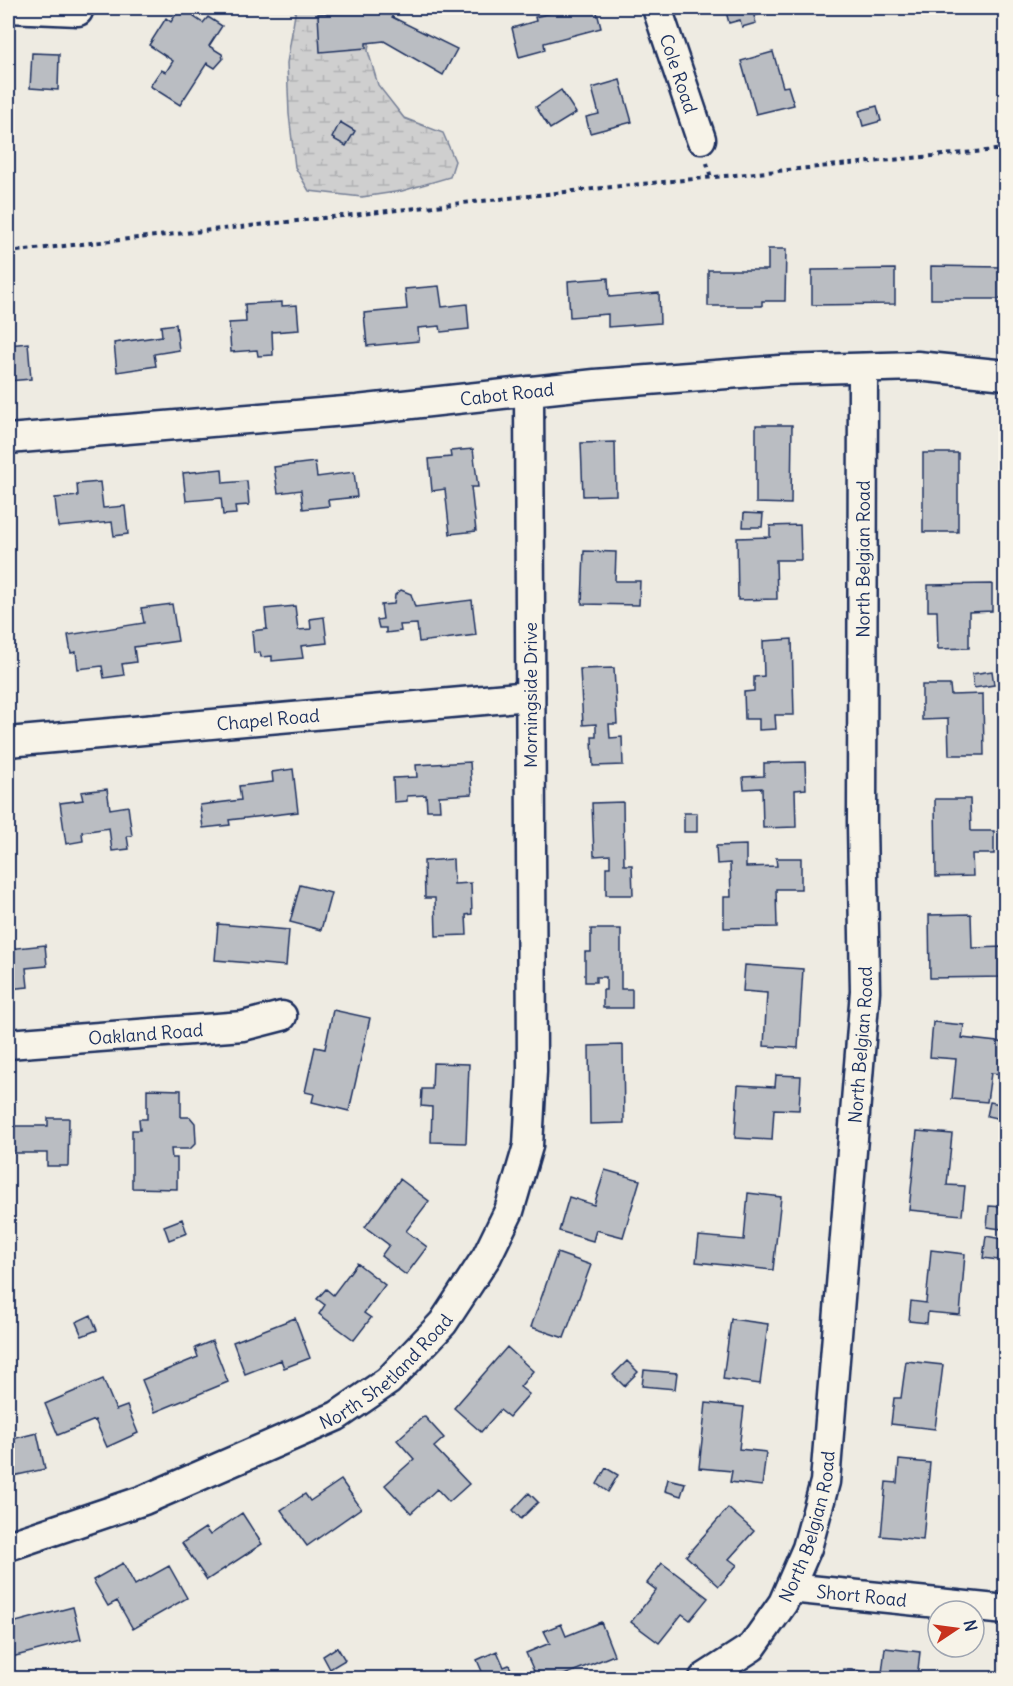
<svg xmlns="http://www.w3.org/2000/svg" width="1013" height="1686" viewBox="0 0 1013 1686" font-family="Delius,sans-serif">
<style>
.wetland{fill:url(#wetland-marsh);stroke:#757f96;stroke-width:1.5}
.building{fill:#babdc2;stroke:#1b2f5e;stroke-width:1.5}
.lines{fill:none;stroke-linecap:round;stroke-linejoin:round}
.minor-casing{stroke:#1b2f5e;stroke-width:33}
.path{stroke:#1b2f5e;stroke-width:4;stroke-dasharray:4.5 4.5;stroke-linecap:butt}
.minor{stroke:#f7f3e8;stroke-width:28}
.labels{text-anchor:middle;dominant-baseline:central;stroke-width:4.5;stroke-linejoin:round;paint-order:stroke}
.street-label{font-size:18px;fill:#1b2f5e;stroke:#f7f3e8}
</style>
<defs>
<pattern id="wetland-marsh" width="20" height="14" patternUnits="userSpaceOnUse" patternTransform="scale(1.5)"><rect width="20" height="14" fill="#cfcfcf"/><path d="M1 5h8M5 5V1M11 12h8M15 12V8" fill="none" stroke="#b1b2b4"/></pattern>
</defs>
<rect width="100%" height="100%" fill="#eeebe2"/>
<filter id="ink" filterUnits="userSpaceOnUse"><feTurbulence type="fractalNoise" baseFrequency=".0167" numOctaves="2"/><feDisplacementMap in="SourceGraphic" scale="12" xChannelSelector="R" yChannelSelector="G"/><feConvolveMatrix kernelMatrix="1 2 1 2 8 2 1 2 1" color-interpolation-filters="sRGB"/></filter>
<g filter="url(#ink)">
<path class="wetland" d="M296 8H375L368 51 378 85 404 118 443 133 455 161 450 177 402 191 362 197 309 191 295 167 289 114 287 63Z"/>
<path class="building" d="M180 8H191L197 12 194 17 203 23 208 17 222 26 209 46 222 54 223 59 215 68 207 63 180 105 150 86 161 70 166 72 173 61 149 45 166 18 171 22Z
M367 8H392V17L457 49 443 75 384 41 366 43V48L320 52 318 14 366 11Z
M571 8H596L601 28 544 43 545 50 519 57 512 28 536 21 535 17Z
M725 8H758L760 14 754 16 756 23 742 27 740 20 729 23Z
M773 52 783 87 788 86 794 105 756 114 741 61Z
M32 53 59 54 58 90 30 88Z
M620 80 632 122 590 133 586 117 599 114 592 88Z
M561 90 576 113 550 129 536 107Z
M877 106 881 121 863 126 859 111Z
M340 122 355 131 346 146 332 138Z
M768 249H786L785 301H762V306H708V270H768Z
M931 266 1003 267 1002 299H931Z
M895 269V304L812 305V270Z
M608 278 609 297 659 293 660 323 608 327V314L570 317 568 281Z
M439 286 442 307 467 304 469 329 441 332 440 326 418 328 419 341 367 346 364 313 407 309 405 289Z
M282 302V306L297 305 299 330 272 332 273 355 258 356 257 350 231 352 229 323 246 322 245 304Z
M176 324 179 350 154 354 156 366 117 372 114 343 162 336 161 326Z
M28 343 31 379 8 381V345Z
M756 425H792L791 504 756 503Z
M615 442 616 495 583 496 581 443Z
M473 449 478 487H471L476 531 450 534 445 489 432 491 429 459 451 457 450 451Z
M923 453H958V532H923Z
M315 462 317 477 354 472 357 497 328 500 329 506 303 509 301 490 278 493 274 467Z
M222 469 223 483 247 481 249 505 235 506 236 514 223 515 221 498 186 501 183 473Z
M100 482 103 508 125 506 128 534 114 536 112 522 58 527 55 498 78 496 77 484Z
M744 513 763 514 762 527H743Z
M800 525 801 560H776L777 599 738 600 737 538 770 537V526Z
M584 551 616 552 615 581H640L639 605 582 604Z
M992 584V611L969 612V648L938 649 937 611H928V585Z
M401 590 411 594 415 607 472 600 476 635 419 642 417 624 400 625 401 631 386 633V628H379L377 620 383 619 381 605 394 604 395 595Z
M172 604 178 641 134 647 136 662 122 664 124 675 104 678 102 666 78 669 76 652 71 653 68 635 144 623 141 608Z
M295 606 298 630 311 629 310 619 324 617 327 643 301 646 303 658 272 661V656L261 657 260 652 254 653 252 631 267 629 265 609Z
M792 639 794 715H775L776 729 759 730V719H745L744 692 754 691V677L764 676 763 641Z
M614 668 617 724H609L610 738 622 737 623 765 593 766 592 737H596V724L583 725 580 669Z
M992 671 994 685 974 688 972 674Z
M922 685H950L951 695 983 694 984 755H949L948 719 922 720Z
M470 762 472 794 439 796 440 810H427L426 795 407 796V801L394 802 393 778 417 777 416 765Z
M805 762 806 789 795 790 796 827 763 828 762 788 744 789 743 777 764 776V763Z
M293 769 298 812 229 820 230 825 203 828 200 805 241 800 239 786 273 782 272 772Z
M107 789 110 809 128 806 132 836H127L129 849 112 851 109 828 82 832 83 841 66 844 60 803 83 800 81 792Z
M935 799H970L971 831H994V854H972L973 876 936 877Z
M623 802 624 865H632L633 895H606V867H610V855L594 856 592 803Z
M684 813H697V832H684Z
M746 845V867L777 866 776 858H801V889H776L777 927 724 928V897H731L730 863 717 864 716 846Z
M453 859 454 884 471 883 472 914 466 915 467 935 436 936 435 898H425L424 861Z
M300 885 331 893 321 930 290 922Z
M971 914 972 948 1004 947 1005 977 930 978 929 915Z
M218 924 289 930 286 966 215 960Z
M591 929H621V989H632V1008H603V990H606V977H596V982H585V952H591Z
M45 945 47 966 26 968 28 987 8 989V949Z
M745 965 803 969 798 1048 764 1046 767 993 743 991Z
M333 1010 370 1018 349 1111 312 1102 314 1094 305 1092 315 1047 325 1049Z
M933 1022 964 1025 962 1038 1006 1043V1066H1003L1002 1074 991 1073 987 1102 952 1099 956 1059 930 1057Z
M623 1045 624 1123 590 1124 589 1046Z
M433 1063 469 1064 466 1143 431 1142 432 1107 421 1106 422 1089H432Z
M776 1075 801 1076 799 1110 774 1109 772 1140 735 1138 738 1085 775 1087Z
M147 1089 181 1090V1117H190L195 1123 196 1143 190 1149H171L172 1158H177V1189L132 1188V1130H140L139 1119H147Z
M990 1102 1006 1105V1120L987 1116Z
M48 1118H69L68 1166H47V1153H8V1126H48Z
M917 1131 952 1134 947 1185 965 1186 962 1215 909 1210Z
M605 1170 640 1180 623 1237 596 1230 593 1241 559 1231 569 1197 594 1205Z
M400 1179 429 1201 406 1231 427 1247 406 1275 381 1256 389 1245 365 1227Z
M748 1193 781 1197 773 1270 696 1262 699 1236 744 1240Z
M989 1206 1004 1207 1001 1229 987 1227Z
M182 1219 187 1233 169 1240 164 1226Z
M986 1236 1002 1239 998 1260 983 1258Z
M931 1250 965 1254 960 1315 928 1312 927 1323 909 1321 911 1301 926 1303Z
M557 1253 591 1265 564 1338 531 1327Z
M357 1263 385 1285 364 1313 371 1318 354 1340 319 1314 325 1305 317 1299 326 1289 333 1295Z
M91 1315 97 1330 82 1336 76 1322Z
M295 1318 310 1358 284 1368 281 1360 245 1374 233 1342Z
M731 1319 768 1324 760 1384 723 1379Z
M212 1341 228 1382 155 1412 142 1380 198 1357 195 1348Z
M507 1347 533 1371 520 1387 529 1394 509 1417 500 1410 481 1432 454 1408Z
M627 1361 638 1372 624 1386 613 1375Z
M906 1361 943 1365 935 1429 891 1424 894 1398H901Z
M644 1370 677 1373 675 1389 642 1386Z
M103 1379 116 1410 127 1406 138 1433 107 1447 95 1420 58 1435 45 1404Z
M706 1403 744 1407 739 1449 766 1452 762 1486 730 1482 732 1471 699 1468Z
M424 1416 444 1438 434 1447 469 1484 449 1502 437 1489 411 1513 385 1485 414 1459 397 1440Z
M37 1433 45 1469 8 1477V1440Z
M899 1460 930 1463 923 1540 881 1536 886 1482 897 1483Z
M606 1468 618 1475 608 1492 597 1484Z
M668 1479 685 1483 681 1496 665 1491Z
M341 1480 361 1508 307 1546 281 1510 305 1494 310 1501Z
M529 1493 538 1502 521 1519 513 1510Z
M728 1508 754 1531 729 1559 737 1565 719 1586 686 1556Z
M242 1513 262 1544 207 1580 182 1543 205 1528 210 1535Z
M123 1563 135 1585 169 1566 187 1598 133 1629 117 1601 108 1606 93 1580Z
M662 1563 708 1598 690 1620 682 1614 659 1643 631 1622 656 1590 647 1583Z
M73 1607 81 1639 8 1658V1624Z
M601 1622 614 1655 557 1678H537L526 1653 550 1643 544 1631 561 1624 566 1636Z
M337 1647 345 1660 330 1669 323 1656Z
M885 1648 920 1652 917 1678H843L844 1669 882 1673Z
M497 1651 504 1667 509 1665 515 1678H478L484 1676 477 1660Z"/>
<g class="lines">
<g class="minor-casing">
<g id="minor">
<path d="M8 8 78 11"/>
<path id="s1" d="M657 8 701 139"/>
<path id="s2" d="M8 439 357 410 595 384 780 370 917 366 1006 375"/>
<path id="s3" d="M8 742 530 696"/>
<path id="s4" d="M8 1044 243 1026 282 1016"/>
<path id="s5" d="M8 1546 144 1500 337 1416 388 1381 443 1323 487 1256 509 1211 528 1146 532 1071 529 391"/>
<path id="s6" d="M790 1588 1006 1610"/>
<path id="s7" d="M704 1678 752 1647 783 1603 807 1548 825 1482 865 991 862 822 863 368"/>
</g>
</g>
<path class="path" d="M707 163 711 178
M8 252 621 186 1006 149"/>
<use href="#minor" class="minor"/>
</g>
</g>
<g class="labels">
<g class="street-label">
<text stroke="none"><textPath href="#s1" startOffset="69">Cole Road</textPath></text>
<text stroke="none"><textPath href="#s2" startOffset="501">Cabot Road</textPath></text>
<text stroke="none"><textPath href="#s7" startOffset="1164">North Belgian Road</textPath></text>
<text transform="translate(530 695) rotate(-90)">Morningside Drive</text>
<text stroke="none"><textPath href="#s3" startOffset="261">Chapel Road</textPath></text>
<text stroke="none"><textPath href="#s4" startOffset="138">Oakland Road</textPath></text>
<text stroke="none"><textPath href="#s7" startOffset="678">North Belgian Road</textPath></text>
<text stroke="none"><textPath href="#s5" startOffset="420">North Shetland Road</textPath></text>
<text stroke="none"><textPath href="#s7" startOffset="192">North Belgian Road</textPath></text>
<text stroke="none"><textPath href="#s6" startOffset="72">Short Road</textPath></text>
</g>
</g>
<rect width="1013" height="1686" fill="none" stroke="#f7f3e8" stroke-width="30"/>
<rect x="15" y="15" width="983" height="1656" fill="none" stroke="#1b2f5e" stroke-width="2" filter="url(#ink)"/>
<g transform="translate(956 1629) rotate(77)"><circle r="28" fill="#f7f3e8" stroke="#9fa5b1" stroke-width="1.5"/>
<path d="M0-4.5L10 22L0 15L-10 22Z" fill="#c8321e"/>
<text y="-9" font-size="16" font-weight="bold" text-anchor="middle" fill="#1b2f5e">N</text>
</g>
</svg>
